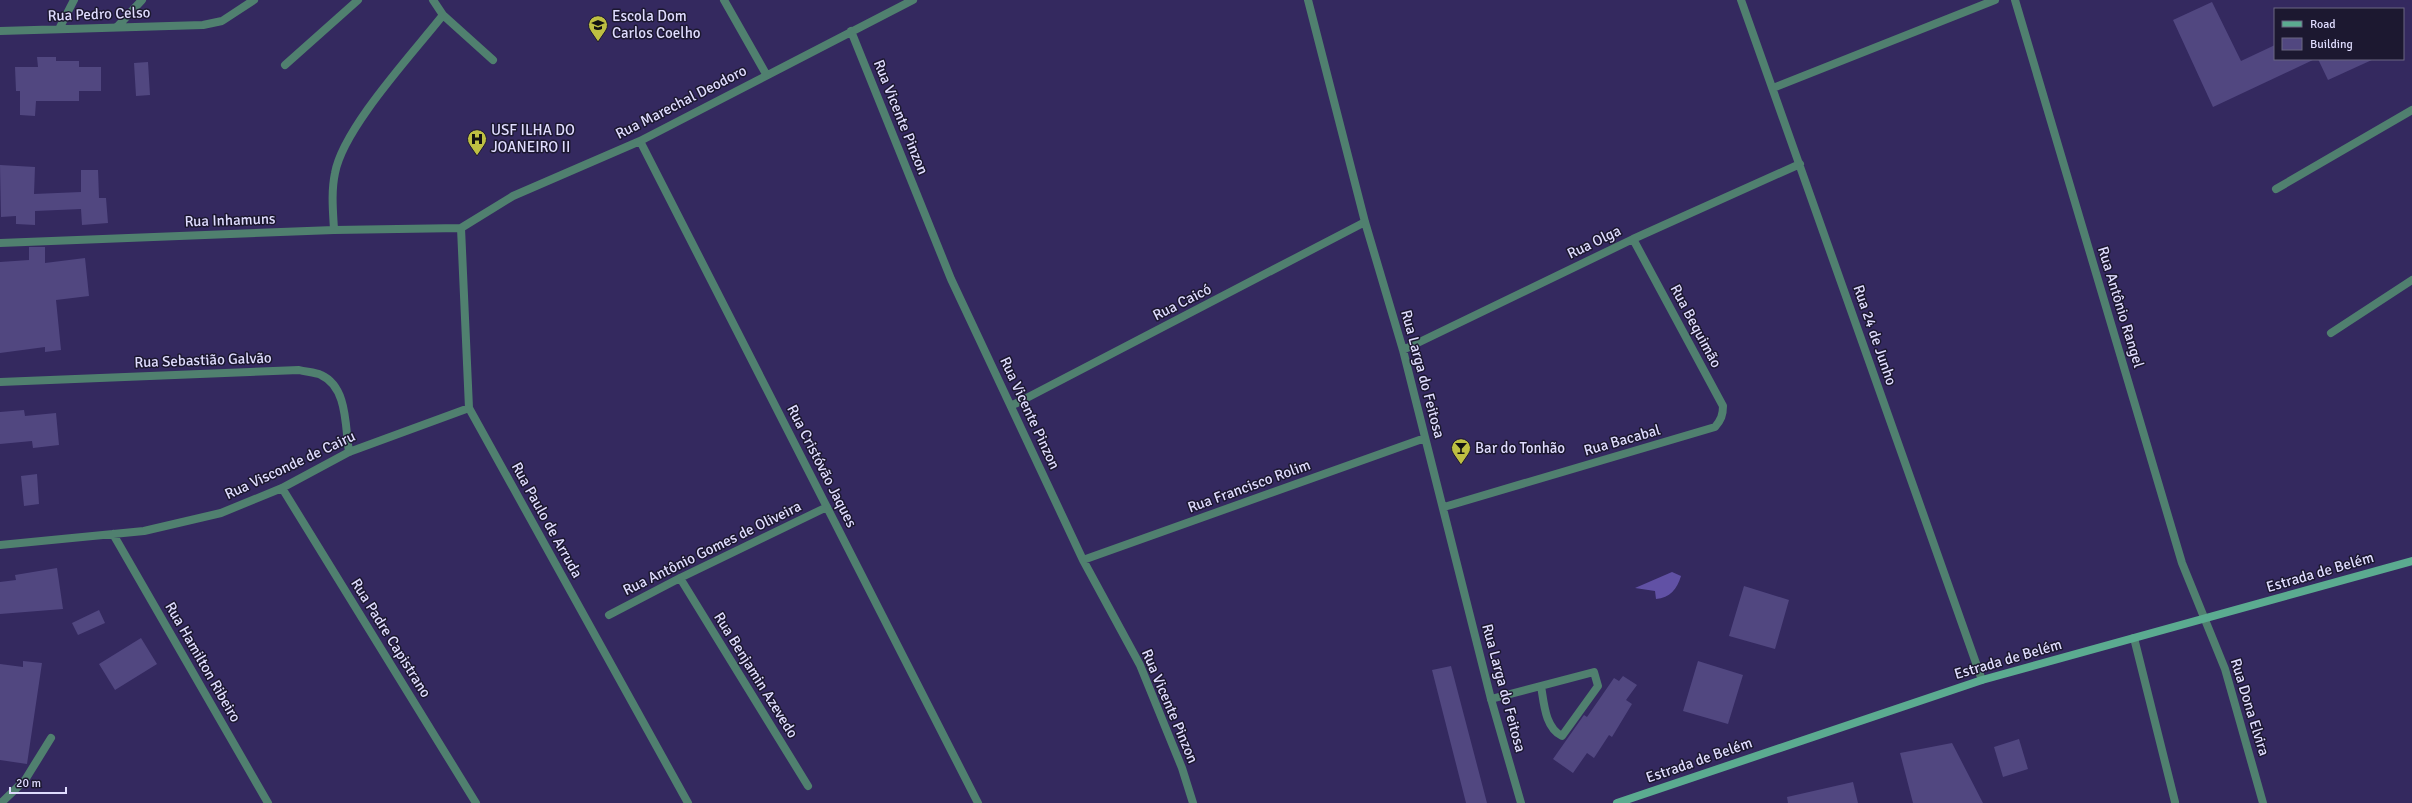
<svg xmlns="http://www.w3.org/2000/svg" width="2412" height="803" viewBox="0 0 2412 803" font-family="Signika,sans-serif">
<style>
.water{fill:#6151a5}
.building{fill:#514780}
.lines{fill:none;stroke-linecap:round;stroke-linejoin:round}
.service{stroke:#50806f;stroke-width:8}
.minor{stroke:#50806f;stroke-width:8}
.secondary{stroke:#5bab90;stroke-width:8}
.labels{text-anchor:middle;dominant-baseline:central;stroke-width:3;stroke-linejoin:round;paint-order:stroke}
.street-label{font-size:15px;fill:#dfdcfe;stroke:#1c1830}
.poi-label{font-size:15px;fill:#dfdcfe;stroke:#1c1830;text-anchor:start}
</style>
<rect width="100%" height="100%" fill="#34295f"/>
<path class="water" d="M1672 572 1681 576C1677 589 1670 598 1656 599L1655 591 1635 588Z"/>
<path class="building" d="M2212 2 2241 61 2275 45V59H2315L2213 107 2173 20Z
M37 57H56V61H79V67H101V91H79V101H36L35 116 20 115V91H16L15 67H38Z
M2318 59H2374L2328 80Z
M148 62 150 95 136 96 134 63Z
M0 165 35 167 34 194 81 192V170H98L99 198H106L108 223 82 225 81 209 35 211V225L16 224V216L1 217Z
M29 247H45V263L85 258 89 296 56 300 61 350 45 352V347L0 353V262L29 260Z
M24 410 25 416 56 413 59 445 33 448 32 441 0 444V412Z
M37 474 39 504 24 506 21 476Z
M57 568 63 609 0 614V582L16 580 15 575Z
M1744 586 1789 600 1775 649 1729 636Z
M99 610 105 623 78 635 72 623Z
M141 638 157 664 115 690 99 664Z
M23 661 42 663 27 764 0 760V664L23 667Z
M1698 661 1743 675 1728 724 1683 711Z
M1451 666 1487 803H1466L1432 670Z
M1623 676 1637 685 1626 700 1632 704 1612 737 1609 735 1594 758 1587 753 1573 773 1553 759 1584 715 1587 717 1614 678 1619 681Z
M2019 739 2028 769 2003 777 1994 747Z
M1952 743 1983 803H1913L1900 753Z
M1853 782 1858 803H1788L1787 797Z"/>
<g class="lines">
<path class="service" d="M2134 638 2175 802
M1491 699 1594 672 1598 686 1562 736C1545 728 1544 703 1541 686"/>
<path class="minor" d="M433 0 443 15 493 60
M724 0 766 74
M1308 0 1365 222 1403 350 1491 699 1521 803
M1741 0 1982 680
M2015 0 2182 563 2225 669 2263 803
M117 27 142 0
M59 29 74 0
M0 31 203 25 222 21 254 0
M851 31 951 279 1083 560 1140 665 1182 768 1193 803
M285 65 358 0
M1773 88 1995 0
M640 141 978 803
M2276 189 2412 110
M461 228 469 408 688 803
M461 228 513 196 640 141 913 0
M334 230C333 211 331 192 335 173 343 128 414 52 443 15
M0 243 334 230 461 228
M2331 333 2412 280
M1403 350 1633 239 1800 164
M0 382 299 370C306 372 315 372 321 375 348 387 345 427 349 452
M1011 406 1365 222
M282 488 476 803
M1444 507 1715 427C1721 420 1723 415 1723 406L1633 239
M113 534 268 803
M0 545 144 531 221 513 282 488 349 452 469 408
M1083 560 1425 438
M680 578 808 786
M609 615 680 578 827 507
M1 803 25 780 51 738"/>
<path class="secondary" d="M1617 803 1982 680 2412 561"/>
</g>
<defs>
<g id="school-pin" transform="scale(1)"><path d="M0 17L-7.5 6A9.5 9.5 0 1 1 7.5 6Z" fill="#bebf42" stroke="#1c1830"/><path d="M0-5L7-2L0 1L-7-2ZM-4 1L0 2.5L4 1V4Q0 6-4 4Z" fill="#111"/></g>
<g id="hospital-pin" transform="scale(1)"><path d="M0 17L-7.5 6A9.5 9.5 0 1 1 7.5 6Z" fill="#bebf42" stroke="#1c1830"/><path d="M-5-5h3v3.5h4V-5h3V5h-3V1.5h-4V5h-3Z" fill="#111"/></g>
<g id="bar-pin" transform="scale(1)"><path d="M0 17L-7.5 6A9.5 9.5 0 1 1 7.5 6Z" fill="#bebf42" stroke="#1c1830"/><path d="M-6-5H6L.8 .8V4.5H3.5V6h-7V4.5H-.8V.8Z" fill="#111"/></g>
</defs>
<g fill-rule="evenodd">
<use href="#school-pin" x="598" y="25"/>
<use href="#hospital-pin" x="477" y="139"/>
<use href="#bar-pin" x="1461" y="448"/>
</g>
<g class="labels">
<g class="street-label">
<text transform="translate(99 14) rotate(-2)">Rua Pedro Celso</text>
<text transform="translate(681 102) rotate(-27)">Rua Marechal Deodoro</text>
<text transform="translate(901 117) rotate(68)">Rua Vicente Pinzon</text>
<text transform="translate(230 220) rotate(-2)">Rua Inhamuns</text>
<text transform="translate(1594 242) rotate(-26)">Rua Olga</text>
<text transform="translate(1182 302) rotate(-27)">Rua Caicó</text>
<text transform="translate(2121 307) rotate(73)">Rua Antônio Rangel</text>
<text transform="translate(1696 326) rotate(62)">Rua Bequimão</text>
<text transform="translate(1875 335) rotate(71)">Rua 24 de Junho</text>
<text transform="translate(203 360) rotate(-2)">Rua Sebastião Galvão</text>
<text transform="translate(1423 374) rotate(75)">Rua Larga do Feitosa</text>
<text transform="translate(1030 413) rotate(65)">Rua Vicente Pinzon</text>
<text transform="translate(1622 440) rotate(-16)">Rua Bacabal</text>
<text transform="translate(290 465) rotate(-25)">Rua Visconde de Cairu</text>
<text transform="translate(822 466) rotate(63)">Rua Cristóvão Jaques</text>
<text transform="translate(1249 486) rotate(-20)">Rua Francisco Rolim</text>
<text transform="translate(547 520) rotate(61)">Rua Paulo de Arruda</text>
<text transform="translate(712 548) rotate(-26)">Rua Antônio Gomes de Oliveira</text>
<text transform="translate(2320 572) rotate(-16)">Estrada de Belém</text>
<text transform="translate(391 638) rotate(58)">Rua Padre Capistrano</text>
<text transform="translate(2008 659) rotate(-16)">Estrada de Belém</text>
<text transform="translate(203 662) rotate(60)">Rua Hamilton Ribeiro</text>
<text transform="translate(756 675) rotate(58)">Rua Benjamin Azevedo</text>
<text transform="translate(1504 688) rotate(75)">Rua Larga do Feitosa</text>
<text transform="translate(1170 706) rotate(67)">Rua Vicente Pinzon</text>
<text transform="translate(2250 707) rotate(73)">Rua Dona Elvira</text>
<text transform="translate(1699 760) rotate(-19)">Estrada de Belém</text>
</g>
<g class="poi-label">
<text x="612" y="16">Escola Dom<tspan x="612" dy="17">Carlos Coelho</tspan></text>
<text x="491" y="130">USF ILHA DO<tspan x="491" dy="17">JOANEIRO II</tspan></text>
<text x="1475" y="448">Bar do Tonhão</text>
</g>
</g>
<rect x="2274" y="8" width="130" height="52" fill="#1c1830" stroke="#6a6682"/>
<rect x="2282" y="21" width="20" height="6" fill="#5bab90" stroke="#6a6682"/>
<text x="2310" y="28" font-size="12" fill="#dfdcfe">Road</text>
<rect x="2282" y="38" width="20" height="12" fill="#514780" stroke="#6a6682"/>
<text x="2310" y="48" font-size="12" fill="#dfdcfe">Building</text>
<path d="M10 787v6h56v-6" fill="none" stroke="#dfdcfe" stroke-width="2"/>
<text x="16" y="787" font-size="12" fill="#dfdcfe" stroke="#1c1830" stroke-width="3" paint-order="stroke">20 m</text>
</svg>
